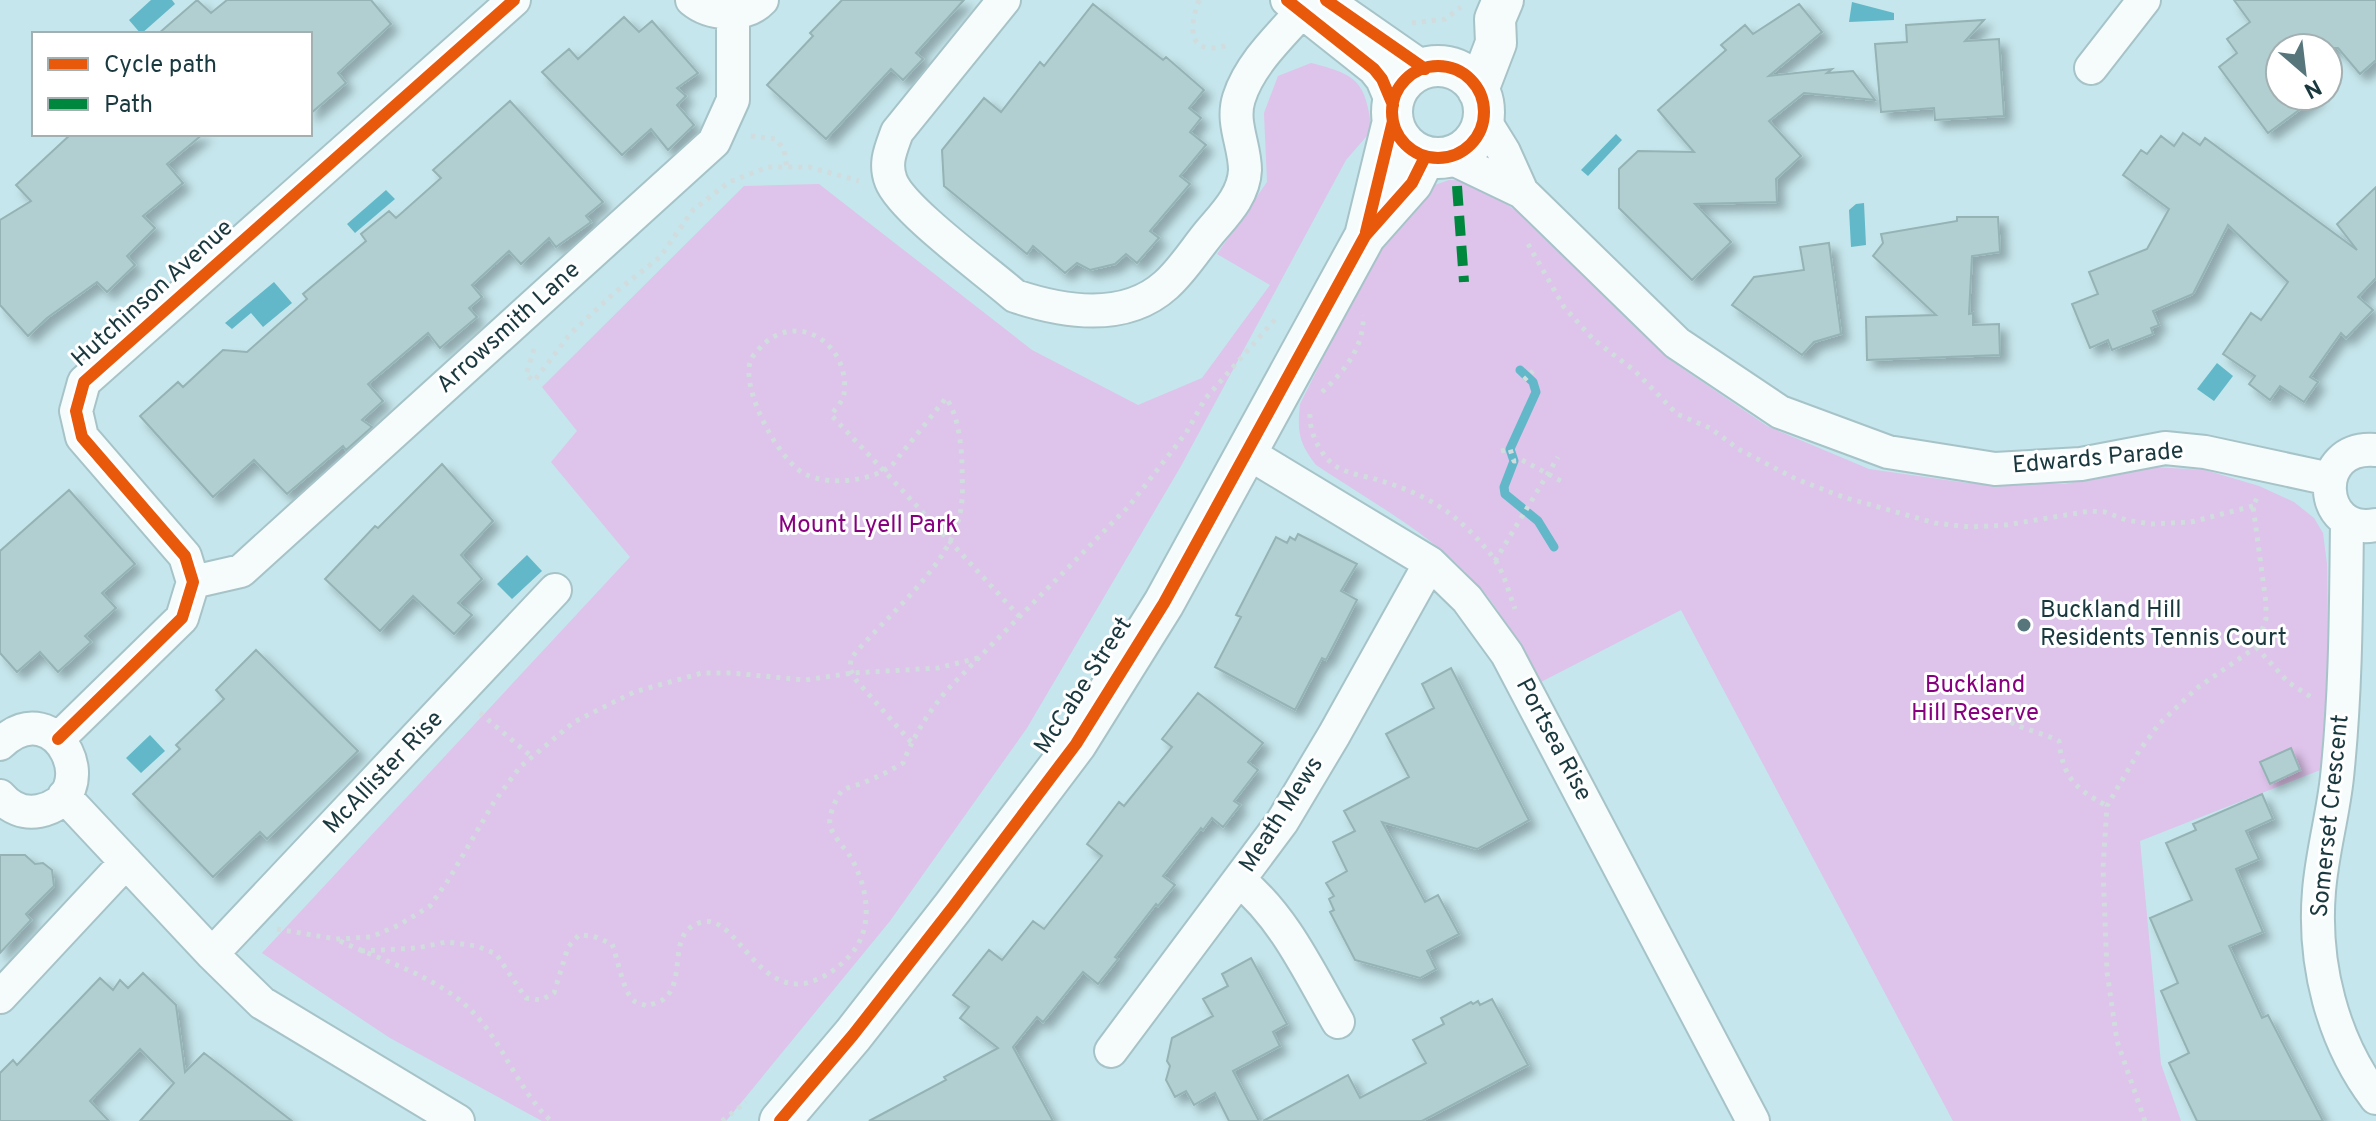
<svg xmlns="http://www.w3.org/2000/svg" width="2376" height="1121" viewBox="0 0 2376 1121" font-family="Overpass,sans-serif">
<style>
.green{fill:#dec3ea}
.water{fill:#62b8c8}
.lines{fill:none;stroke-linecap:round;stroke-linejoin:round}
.stream{stroke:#62b8c8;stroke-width:9}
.building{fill:#b1ced0;stroke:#95b3b4;stroke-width:2;filter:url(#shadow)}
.minor-casing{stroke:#a6c3c8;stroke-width:36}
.tertiary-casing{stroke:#a6c3c8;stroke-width:44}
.path{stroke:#d1dcde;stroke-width:5;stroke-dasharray:4 6;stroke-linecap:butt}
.minor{stroke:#f6fbfc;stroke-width:32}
.tertiary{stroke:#f6fbfc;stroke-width:40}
.quiet{stroke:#00873e;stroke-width:10;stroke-dasharray:20 10;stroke-linecap:butt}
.cycleway-casing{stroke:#fff;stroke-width:17}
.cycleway{stroke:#e8590c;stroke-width:12}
.poi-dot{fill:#56767c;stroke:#fff;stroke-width:3}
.labels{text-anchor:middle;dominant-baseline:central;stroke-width:6;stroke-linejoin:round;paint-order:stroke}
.street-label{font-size:24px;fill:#1a393f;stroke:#fff}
.park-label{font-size:24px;fill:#870080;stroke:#fff}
.poi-label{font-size:24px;fill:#1a393f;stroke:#fff;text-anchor:start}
</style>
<defs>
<filter id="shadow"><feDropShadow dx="7" dy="7" stdDeviation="4" flood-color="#0004"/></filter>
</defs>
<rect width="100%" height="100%" fill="#c5e6ec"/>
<path class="green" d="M1311 63C1359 75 1365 82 1372 130L1346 160 1181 466 1027 728 890 921 726 1121H542L390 1038 262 953 630 557 551 462 577 431 542 387 744 186 819 184 1032 350 1138 405 1202 378 1270 285 1217 254 1267 182 1264 113 1278 76Z
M1449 180 1469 181 1485 188 1520 214 1670 360 1767 426 1869 469 1967 483 2064 484 2153 467 2205 470 2259 486 2294 502 2314 518 2323 533 2327 564 2329 704 2323 769 2140 841 2161 1064 2181 1121H1953L1681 610 1537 684C1521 656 1508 623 1488 597 1443 540 1376 505 1316 465 1299 443 1297 432 1300 404L1381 243 1432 186Z"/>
<path class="water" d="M151 0H172L175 4 141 34 129 20Z
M1852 2 1894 13V20L1849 22Z
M1616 134 1622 140 1588 176 1581 170Z
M386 190 395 199 355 233 347 224Z
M1864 203 1866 245 1851 247 1849 210 1856 204Z
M274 282 292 303 263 327 251 313 232 329 225 323Z
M2217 363 2233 376 2214 401 2197 389Z
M527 555 542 571 512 599 497 584Z
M150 735 165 751 141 773 126 758Z"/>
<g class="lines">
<path class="stream" d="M1520 370 1533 382 1536 392 1510 449 1514 461 1504 487 1505 494 1538 521 1554 547"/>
</g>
<path class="building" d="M197 0 211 13 227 0H371L391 24 338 73 346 83 310 114V34H158Z
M842 0H964L916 53 923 59 903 80 891 69 826 139 767 85 813 36 810 33Z
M2234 0H2376V60L2360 74 2338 48H2280V96H2318L2268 133 2219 67 2237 53 2227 39 2250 22Z
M1093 4 1163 60 1166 57 1204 90 1189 108 1201 118 1190 132 1206 145 1180 176 1190 184 1150 231 1159 238 1137 263 1126 254 1115 264 1090 270 1077 263 1065 273 1033 246 1027 254 944 186 942 150 984 98 1001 112 1040 62 1044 66Z
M1799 4 1822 32 1769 76 1832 69 1827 73 1853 71 1875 100 1804 93 1769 121 1801 156 1776 179 1777 202 1695 204 1731 242 1692 280 1619 208V169L1638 151 1694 152 1658 110 1726 50 1721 45 1745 25 1753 34Z
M624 17 639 32 652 21 698 73 677 88 686 96 677 105 694 125 668 150 651 129 622 155 542 72 569 49 578 59Z
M1984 20 1965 41 1999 39 2004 116 1935 120 1934 108 1881 112 1875 44 1907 42 1906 25Z
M510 101 603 202 586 216 591 222 556 247 549 238 521 264 509 251 472 285 482 297 469 308 477 317 440 348 428 333 368 384 383 401 362 420 372 427 346 450 343 446 287 494 254 460 213 497 140 416 178 382 183 387 223 350 247 352 307 299 303 294 366 241 361 234 389 211 396 218 441 178 433 170Z
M2183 133 2200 145 2205 138 2357 250 2337 224 2376 187V278L2358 297 2373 310 2346 338 2341 333 2310 377 2318 382 2304 402 2280 386 2270 400 2249 384 2255 376 2223 354 2251 313 2261 320 2288 282 2228 225 2193 294 2153 311 2159 325 2151 328 2153 334 2112 350 2108 340 2090 348 2072 304 2098 294 2089 272 2147 249 2169 209 2123 175 2141 150 2147 154 2161 136 2174 146Z
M71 134H203L167 164 183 183 143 216 155 228 127 256 135 265 107 292 97 282 47 318 28 336 0 305V220L31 201 16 185Z
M1957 217H1998L2000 252 1972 256 1969 314 1973 313V325L1999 324 2000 355 1867 360 1866 317 1936 315 1873 256 1883 243 1881 234 1957 221Z
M1829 243 1841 334 1814 342 1802 355 1732 305 1754 277 1804 270 1800 247Z
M442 464 493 521 461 555 482 579 458 603 472 615 454 634 413 596 380 631 325 579 375 526 378 528Z
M69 490 135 564 102 593 116 608 85 636 91 642 58 672 40 652 17 672 0 653V551Z
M1298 534 1357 564 1341 591 1357 600 1326 660 1322 658 1295 710 1215 667 1241 617 1236 615 1276 537 1287 543 1290 537 1295 540Z
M256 650 358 751 267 839 260 832 213 877 133 794 180 749 176 745 224 699 216 690Z
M1451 668 1529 820 1477 849 1382 822 1425 902 1438 895 1459 934 1427 951 1436 969 1420 978 1355 960 1330 912 1334 910 1329 899 1334 896 1326 883 1347 871 1333 842 1355 831 1344 811 1409 777 1386 734 1434 708 1422 684Z
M1198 693 1263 743 1248 762 1258 770 1234 801 1240 805 1223 827 1212 818 1203 830 1201 828 1163 876 1175 885 1158 906 1156 904 1115 957 1118 959 1098 984 1083 972 1043 1022 1037 1017 1013 1047 1053 1121H869L946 1080 944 1077 998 1048 960 1018 969 1007 953 995 989 950 1002 960 1033 921 1044 929 1102 856 1087 844 1119 802 1124 806 1172 747 1162 739Z
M2291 748 2300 770 2270 784 2260 762Z
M2262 794 2273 819 2246 831 2259 859 2236 869 2263 932 2229 946 2262 1018 2268 1015 2323 1121H2197L2169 1063 2189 1053 2161 991 2178 983 2150 918 2192 900 2166 843 2196 830 2193 824Z
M0 855H25L35 864 43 863 52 870 54 886 26 914 31 920 0 953Z
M1251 958 1287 1024 1273 1032 1280 1046 1233 1071 1259 1121H1229L1215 1093 1194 1105 1186 1091 1175 1097 1166 1080 1170 1066 1167 1061 1172 1038 1213 1016 1203 999 1228 986 1222 974Z
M143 973 176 1005 185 1072 204 1053 292 1121H140L174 1083 140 1049 90 1101 109 1121H0V1073L13 1060 17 1065 100 978 113 990 120 980 128 988Z
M1492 999 1528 1065 1422 1121H1263L1348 1075 1360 1098 1426 1063 1413 1040 1444 1024 1441 1018 1471 1002 1473 1004 1478 1001 1480 1005Z"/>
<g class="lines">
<g class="minor-casing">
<path id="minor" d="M692 0C710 15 745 18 762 0
M1004 0 897 132C891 149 884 163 891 181 902 210 988 272 1015 296 1063 312 1125 322 1166 285 1182 271 1195 250 1209 233 1224 215 1244 196 1245 170 1245 145 1231 123 1239 98 1251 60 1287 30 1312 0
M1287 0 1374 69 1382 79 1393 105
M1326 0 1425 69
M2091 68 2144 0
M1483 118 1504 152 1522 192
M1449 157 1522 192 1677 343 1780 412 1888 452 1995 469 2081 464 2165 448 2205 452 2330 479
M2376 450C2311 444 2318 537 2376 525
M1248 453 1430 563 1467 599 1507 654 1753 1121
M2347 521C2346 606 2346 692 2337 777 2333 815 2322 853 2319 891 2313 963 2332 1040 2376 1098
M193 582 241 571 714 142 733 100V12
M58 739 182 618 193 582 185 556 82 437 76 411 84 382 514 0
M0 744C58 689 107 798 39 811 24 814 10 808 0 796
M64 796 212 954 262 1003 458 1121
M1239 880C1285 918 1309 972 1338 1022
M212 954 555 590
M0 997 126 862
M1111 1051 1282 822 1334 735 1430 563"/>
</g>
<g class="tertiary-casing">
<path id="tertiary" d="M1392 112a46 46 0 1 1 92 0a46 46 0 1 1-92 0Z
M1478 90 1496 43 1495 19 1503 0
M1366 232 1393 121
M780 1121 853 1035 953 907 1076 744 1164 603 1365 236 1412 183 1425 157"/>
</g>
<path class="path" d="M1199 0C1187 33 1190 58 1231 44
M1412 23 1445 19 1461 7
M751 136 776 139 784 150 787 168
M1528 244 1564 307 1593 339 1635 371 1677 414 1710 428 1740 450 1796 479 1843 497 1935 523 1970 527 2006 525 2090 511 2105 512 2126 520 2151 524 2191 522 2253 506
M534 349 526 375 534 381 570 334 613 294 660 257 693 210 729 182 768 167H809L859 181
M1524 380 1533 371
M1322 392C1344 372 1365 346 1363 315
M1310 414C1309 433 1321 457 1337 467 1349 474 1365 476 1378 480 1399 486 1422 495 1440 507 1459 518 1485 545 1497 563 1505 577 1509 593 1515 609
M1501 451 1510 449 1514 461 1522 460 1563 482
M1495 561 1558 457
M2256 647 2288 682 2311 697
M480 713 531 756
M2003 716C2011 727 2045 733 2059 741 2063 778 2075 788 2107 806
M911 742 856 680 850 669 851 658C884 618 946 570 959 518 964 500 962 481 962 463 961 442 958 415 946 398L893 464C874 481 831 486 807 475 780 464 739 387 751 360 752 356 756 353 758 350 794 307 851 343 844 394 843 401 836 408 831 415 895 482 957 549 1020 617
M277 929 336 939 371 937 399 925 430 906 449 879 494 802 520 767 574 722 634 692 702 673H731L805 680 853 673 938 668 978 658
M340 941C387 963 445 978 480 1020 507 1052 518 1089 551 1121
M361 951 417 948 446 942 477 946 496 954 526 998 541 1000 554 993 568 947 579 935 593 936 612 944C618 959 623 992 634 1001 638 1004 643 1004 647 1006 652 1004 660 1002 664 999 688 979 665 931 702 922 738 913 759 1006 818 979 831 973 843 964 852 953 875 925 867 885 850 856 844 847 832 835 830 825 828 817 836 797 842 791 847 787 859 785 865 782 878 777 891 770 903 763 914 735 928 713 947 690L1129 506 1186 433 1205 399 1277 317
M722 1121 746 1102
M2145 1121 2117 1041 2107 972 2103 868 2107 806 2139 751 2159 724 2197 688 2256 647 2266 619V603L2253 506 2259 494"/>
<use href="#minor" class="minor"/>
<use href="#tertiary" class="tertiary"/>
<path class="quiet" d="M1457 186 1464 282"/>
<g class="cycleway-casing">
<path id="cycleway" d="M1287 0 1374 69 1382 79 1393 105
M1326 0 1425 69
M1392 112a46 46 0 1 1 92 0a46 46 0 1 1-92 0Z
M1366 232 1393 121
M58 739 182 618 193 582 185 556 82 437 76 411 84 382 514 0
M780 1121 853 1035 953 907 1076 744 1164 603 1365 236 1412 183 1425 157"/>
</g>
<use href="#cycleway" class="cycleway"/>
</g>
<circle class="poi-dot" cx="2024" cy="625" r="8"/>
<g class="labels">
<g class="street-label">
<text transform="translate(153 294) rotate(-42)">Hutchinson Avenue</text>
<text transform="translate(509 328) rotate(-42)">Arrowsmith Lane</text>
<text transform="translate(2098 459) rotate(-5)">Edwards Parade</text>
<text transform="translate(1084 686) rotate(-57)">McCabe Street</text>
<text transform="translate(1553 740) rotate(62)">Portsea Rise</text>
<text transform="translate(384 773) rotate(-46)">McAllister Rise</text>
<text transform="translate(1282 815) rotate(-57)">Meath Mews</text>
<text transform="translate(2331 816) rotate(-84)">Somerset Crescent</text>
</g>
<g class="park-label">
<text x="868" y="526">Mount Lyell Park</text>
<text x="1975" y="686">Buckland<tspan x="1975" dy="28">Hill Reserve</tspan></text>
</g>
<g class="poi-label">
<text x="2040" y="611">Buckland Hill<tspan x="2040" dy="28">Residents Tennis Court</tspan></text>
</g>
</g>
<rect x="32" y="32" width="280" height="104" fill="#ffffff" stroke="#a3b0b2" stroke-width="2"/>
<rect x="48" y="58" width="40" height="12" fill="#e8590c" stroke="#a3b0b2" stroke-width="2"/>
<text x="104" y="72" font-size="24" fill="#1a393f">Cycle path</text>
<rect x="48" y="98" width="40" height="12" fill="#00873e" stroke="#a3b0b2" stroke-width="2"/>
<text x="104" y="112" font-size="24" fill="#1a393f">Path</text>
<g transform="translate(2304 72) rotate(152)"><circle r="38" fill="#ffffff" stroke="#a3b0b2" stroke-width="2"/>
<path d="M0-6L14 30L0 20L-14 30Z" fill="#56767c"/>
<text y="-12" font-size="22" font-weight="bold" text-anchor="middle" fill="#1a393f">N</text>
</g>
</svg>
